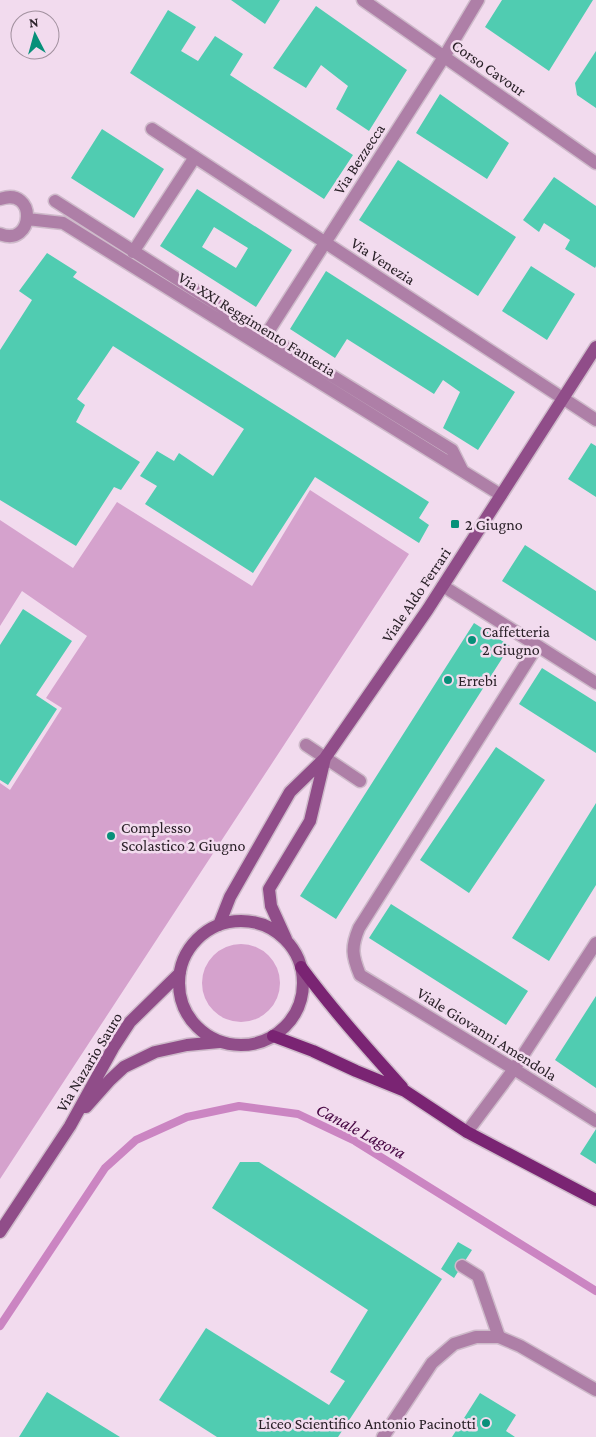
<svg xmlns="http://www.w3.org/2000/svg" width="596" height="1437" viewBox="0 0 596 1437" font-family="'Crimson Pro',serif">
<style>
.green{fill:#d5a2cd}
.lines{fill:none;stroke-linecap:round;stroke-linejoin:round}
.stream{stroke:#cb85c2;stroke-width:8}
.building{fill:#50ccb1;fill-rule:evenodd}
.lane-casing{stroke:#cebaca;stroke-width:15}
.street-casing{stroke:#cebaca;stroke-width:15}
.secondary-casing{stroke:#cebaca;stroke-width:15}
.primary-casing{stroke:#cebaca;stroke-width:15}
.lane{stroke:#ae7fa7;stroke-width:12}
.street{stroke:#ae7fa7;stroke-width:12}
.secondary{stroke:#904d89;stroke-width:12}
.primary{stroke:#7a2473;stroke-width:12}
.poi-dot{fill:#079079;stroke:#f2dbee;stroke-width:2}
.labels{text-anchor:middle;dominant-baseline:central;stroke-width:5;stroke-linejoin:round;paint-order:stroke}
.street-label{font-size:16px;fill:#2a2128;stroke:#f2dbee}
.poi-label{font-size:16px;fill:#2a2128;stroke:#f2dbee;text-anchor:start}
.water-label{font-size:18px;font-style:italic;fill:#480844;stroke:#f2dbee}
</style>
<rect width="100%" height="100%" fill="#f2dbee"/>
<path class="green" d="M310 490 409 554 0 1179V783L10 790 62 708 46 698 87 636 22 591 0 626V520L73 568 117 502 252 586Z
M202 983a39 39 0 1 1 78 0a39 39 0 1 1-78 0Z"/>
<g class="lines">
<path class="stream" d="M0 1326 105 1168 136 1140 187 1117 239 1106 298 1114 355 1141 596 1291"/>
</g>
<path class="building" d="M231 0H280L265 24Z
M502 0H593L549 71 485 27Z
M316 6 407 70 369 131 336 109 348 86 321 65 306 88 273 68Z
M168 10 196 27 181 51 198 61 215 36 243 54 230 75 353 155 324 199 130 73Z
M596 51V108L577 95 575 83Z
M440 94 509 143 487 179 416 133Z
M102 129 164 169 134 218 71 178Z
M398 160 516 237 478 296 359 220Z
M554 177 596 206V266L595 268 565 249 570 240 544 223 539 232 523 220Z
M197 189 292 250 256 307 160 246ZM214 227 248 248 236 268 202 247Z
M47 253 77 272 73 277 429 502 419 518 429 525 419 543 315 477 253 573 145 504 157 486 140 476 157 451 174 461 179 453 213 476 244 429 113 346 77 399 85 405 76 422 140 462 121 490 114 487 76 546 0 500V350L32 300 19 291Z
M531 266 575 294 547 340 502 311Z
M326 271 515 392 478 450 443 428 460 392 443 380 434 394 347 339 335 358 290 329Z
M591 443 596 446V497L568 479Z
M525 545 596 591V641L502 581Z
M23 609 72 641 36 695 57 709 8 785 0 780V645Z
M474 623 510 646 336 919 300 896Z
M542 668 596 702V753L519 704Z
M496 747 545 780 469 893 420 860Z
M596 803V885L549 961 512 938Z
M391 904 528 991 506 1025 369 938Z
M596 996V1088L555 1060Z
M596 1129V1164L580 1154Z
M240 1162H259L442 1279 338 1437H217L159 1400 206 1328 329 1405 345 1381 330 1372 368 1310 212 1208Z
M458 1242 472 1250 454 1278 441 1269Z
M47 1392 120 1437H19Z
M480 1393 516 1415 506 1431 515 1437H452Z"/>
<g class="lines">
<g class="lane-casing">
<path id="lane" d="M306 745 360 781
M462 1266 478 1276 499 1337"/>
</g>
<g class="street-casing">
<path id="street" d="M363 0 596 163
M152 129 596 420
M0 199C38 186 34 248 0 234
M55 201 243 321 452 450 462 470
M27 219 63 223 501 495
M133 252 195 157
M266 335 444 57 478 0
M443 586 596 683
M537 646 359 928C351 947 352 956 360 975L514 1069 596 1121
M467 1132 514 1069 596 943
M383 1437 432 1363 454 1344 476 1337H499L520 1346 596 1390"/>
</g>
<g class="secondary-casing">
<path id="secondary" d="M179 983a62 62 0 1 1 124 0a62 62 0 1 1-124 0Z
M219 925 230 897 290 792 325 758 428 609 596 347
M286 939 271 906 269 889 310 821 325 758
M86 1107 110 1080 124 1067 155 1052 187 1045 219 1042
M0 1232 70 1126 113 1048 130 1022 180 973"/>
</g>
<g class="primary-casing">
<path id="primary" d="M301 967C332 1009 367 1048 402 1087
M273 1036 313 1051 356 1071 405 1091 467 1132 596 1200"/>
</g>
<use href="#lane" class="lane"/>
<use href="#street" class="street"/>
<use href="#secondary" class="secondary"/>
<use href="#primary" class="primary"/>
</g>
<g class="poi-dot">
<rect x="450" y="519" width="10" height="10" rx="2.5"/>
<circle cx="472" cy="640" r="5"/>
<circle cx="448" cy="680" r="5"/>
<circle cx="111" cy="836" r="5"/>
<circle cx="486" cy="1423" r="5"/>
</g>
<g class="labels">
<g class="street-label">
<text transform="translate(489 68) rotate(35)">Corso Cavour</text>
<text transform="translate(359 159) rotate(-57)">Via Bezzecca</text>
<text transform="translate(383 261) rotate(33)">Via Venezia</text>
<text transform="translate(257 324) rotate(32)">Via XXI Reggimento Fanteria</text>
<text transform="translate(416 595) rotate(-56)">Viale Aldo Ferrari</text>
<text transform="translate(487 1034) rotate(32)">Viale Giovanni Amendola</text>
<text transform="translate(89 1062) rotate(-59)">Via Nazario Sauro</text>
</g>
<g class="poi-label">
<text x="465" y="524">2 Giugno</text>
<text x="482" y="631">Caffetteria<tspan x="482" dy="18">2 Giugno</tspan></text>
<text x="458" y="680">Errebi</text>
<text x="121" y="827">Complesso<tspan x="121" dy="18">Scolastico 2 Giugno</tspan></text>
<text x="476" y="1423" text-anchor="end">Liceo Scientifico Antonio Pacinotti</text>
</g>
<g class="water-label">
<text transform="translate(361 1131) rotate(28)">Canale Lagora</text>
</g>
</g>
<g transform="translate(35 35) rotate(354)"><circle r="24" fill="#f2dbee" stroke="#a2919f"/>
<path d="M0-4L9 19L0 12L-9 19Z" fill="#079079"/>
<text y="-8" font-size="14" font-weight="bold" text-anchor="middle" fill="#2a2128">N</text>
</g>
</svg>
